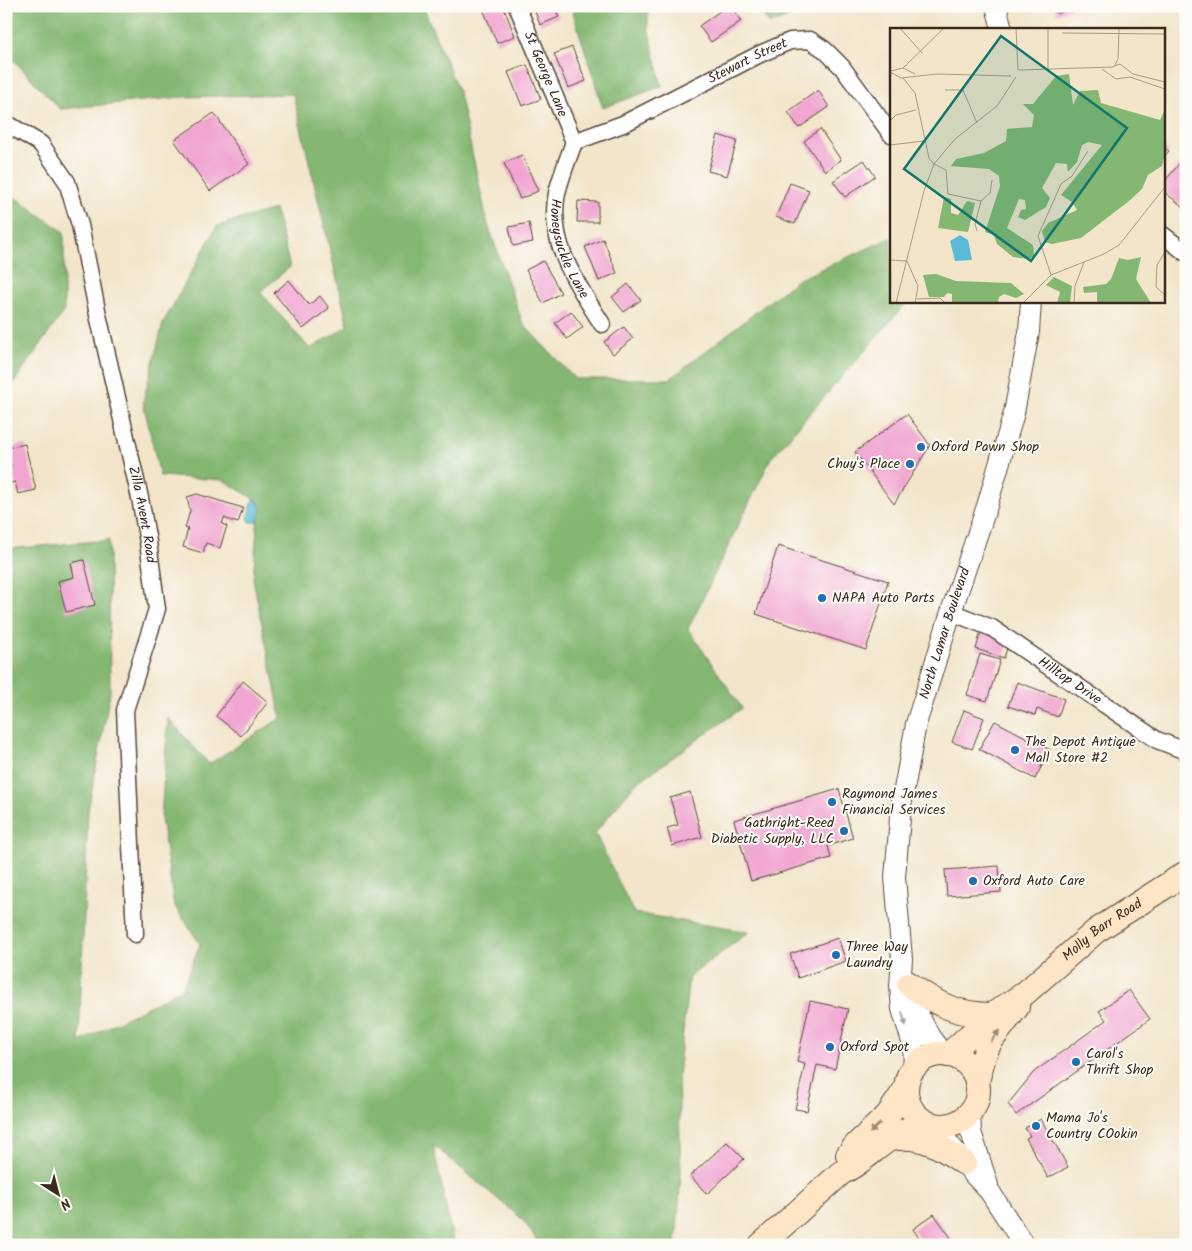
<svg xmlns="http://www.w3.org/2000/svg" width="1192" height="1251" viewBox="0 0 1192 1251" font-family="Kalam,sans-serif">
<style>
.forest{fill:#84b772;stroke:#607048}
.water{fill:#59bbd8;stroke:#4a727b}
.building{fill:#f1a6d1}
.lines{fill:none;stroke-linecap:round;stroke-linejoin:round}
.minor-casing{stroke:#564638;stroke-width:19}
.tertiary-casing{stroke:#564638;stroke-width:22}
.secondary-casing{stroke:#564638;stroke-width:26}
.minor{stroke:#fff;stroke-width:16}
.tertiary{stroke:#fff;stroke-width:20}
.secondary{stroke:#fde5c5;stroke-width:24}
.oneway{fill:#a79f9a}
.oneway2{fill:#9c8872}
.poi-dot{fill:#1f6fb2;stroke:#fdfcf7;stroke-width:2}
.labels{text-anchor:middle;dominant-baseline:central;stroke-width:4;stroke-linejoin:round;paint-order:stroke}
.street-label{font-size:14px;fill:#3b2a1e;stroke:#fdfcf7}
.poi-label{font-size:14px;fill:#3b2a1e;stroke:#fdfcf7;text-anchor:start}
.inset-road{fill:none;stroke:#a99a85;stroke-width:1}
.view{fill:#0f766e;fill-opacity:0.15;stroke:#0f766e;stroke-width:2.5}
.inset-edge{fill:none;stroke:#3b2a1e;stroke-width:2.5}
</style>
<rect width="100%" height="100%" fill="#fdfcf7"/>
<filter id="ink" filterUnits="userSpaceOnUse"><feTurbulence type="fractalNoise" baseFrequency=".02" numOctaves="2"/><feDisplacementMap in="SourceGraphic" scale="10" xChannelSelector="R" yChannelSelector="G"/><feConvolveMatrix kernelMatrix="1 2 1 2 8 2 1 2 1" color-interpolation-filters="sRGB"/></filter>
<filter id="wash" filterUnits="userSpaceOnUse"><feTurbulence type="fractalNoise" baseFrequency=".0096" numOctaves="4" result="noise"/><feDisplacementMap in="SourceGraphic" scale="20" xChannelSelector="R" yChannelSelector="G"/><feGaussianBlur stdDeviation="1.12" result="paint"/><feColorMatrix in="noise" values="0 0 0 0 0 0 0 0 0 0 0 0 0 0 0 0 0 1.4 0 .05"/><feComposite in="paint" operator="in"/></filter>
<g filter="url(#wash)">
<rect width="100%" height="100%" fill="#f2e5ca"/>
<path class="forest" d="M14 6H423L459 93 488 225 523 324 575 379H670L797 280 891 238V301H908L771 458 688 629 742 708 634 785 595 833 634 913 749 932 689 977 678 1076 681 1172 676 1245H540L523 1220 433 1145 454 1245H6V549L109 540 110 693 88 811 79 1042 182 989 200 944 174 905 161 818 168 718 209 764 281 718 253 579 259 502 223 480 160 476 143 402 163 323 217 226 275 209 290 267 260 292 310 349 348 326 293 94 181 97 60 109 6 52V25Z
M571 6H648V28L662 86 603 108Z
M756 6H819L770 24Z
M6 191 64 232V311L6 394Z"/>
<path class="water" d="M254 499 258 502 262 511 259 516V520L256 522H250L248 518 251 510V503Z"/>
<g id="blocks">
<path class="building" d="M490 6H503L515 36 497 43 483 9Z
M533 6H554L559 17 540 25Z
M727 6H731L741 21 711 42 699 26Z
M1054 6H1075L1057 14Z
M572 47 586 81 568 88 554 54Z
M527 65 541 99 522 106 508 72Z
M818 90 829 107 799 128 788 112Z
M214 113 249 164 210 191 174 140Z
M820 129 841 160 825 171 804 141Z
M718 135 737 141 727 176 708 171Z
M1163 147 1169 151 1163 158Z
M522 155 538 191 520 199 504 163Z
M864 160 875 176 845 197 833 181Z
M1181 162 1186 167V209L1163 191V183Z
M790 183 809 190 795 224 776 217Z
M578 201 598 202V222H577Z
M529 223 533 242 513 246 509 227Z
M603 239 617 273 599 281 585 247Z
M543 261 561 293 543 303 526 270Z
M289 280 309 305 320 296 329 308 303 329 274 293Z
M628 284 641 300 624 312 612 297Z
M571 311 583 327 567 339 555 323Z
M624 327 633 339 613 354 604 342Z
M907 414 930 445 894 504 855 452Z
M25 444 36 490 18 494 15 482 6 484V469L11 467 7 448Z
M197 494 243 508 238 523 224 518 222 524 227 526 220 548 206 543 203 553 183 547 188 529 185 528 190 511 187 497Z
M778 546 888 581 866 650 756 614Z
M84 560 95 605 66 612 58 581 74 577 71 563Z
M981 631 1009 641 1004 658 976 649Z
M980 654 1000 660 987 701 967 695Z
M243 681 268 702 241 736 216 716Z
M1017 682 1064 699 1058 717 1037 709 1035 715 1008 706Z
M964 710 984 718 972 749 952 742Z
M995 721 1050 750 1035 779 979 749Z
M839 789 853 838 828 846 831 858 751 881 734 820Z
M690 792 702 837 672 846 667 828 678 825 670 798Z
M999 866 1001 892 947 896 945 870Z
M838 938 846 961 798 978 790 954Z
M1129 990 1150 1019 1016 1115 1008 1104 1034 1072 1106 1020 1099 1011Z
M810 1001 848 1009 835 1069 817 1065 807 1111 795 1109 805 1064 797 1062Z
M1041 1119 1068 1167 1048 1178 1026 1138 1030 1136 1025 1128Z
M727 1142 744 1159 707 1194 690 1176Z
M934 1214 956 1245H924L913 1229Z
M849 1240 853 1245H843Z"/>
</g>
</g>
<g filter="url(#ink)">
<use href="#blocks" fill-opacity="0" stroke="#564638" stroke-width="1"/>
<g class="lines">
<g class="minor-casing">
<g id="minor">
<path id="s1" d="M517 6 574 142"/>
<path id="s2" d="M6 123 41 144 67 182 80 225 98 315 140 498 148 542 157 609 125 710 135 934"/>
<path id="s3" d="M574 142 623 124 760 54 790 41 810 40 825 50 842 67 891 134"/>
<path id="s4" d="M574 142C568 159 561 176 557 193 547 243 577 284 602 324"/>
<path d="M1163 235 1186 253"/>
<path id="s5" d="M951 612 992 628 1157 740 1183 750 1186 748"/>
</g>
</g>
<g class="tertiary-casing">
<g id="tertiary">
<path d="M996 6 1002 29"/>
<path d="M908 981 919 1016 930 1037 943 1054"/>
<path id="s6" d="M914 1067 913 1045 902 1009 900 986 902 959 895 877 901 806 916 724 951 612 987 506 1014 413 1029 332 1031 301"/>
<path d="M970 1112 971 1132 988 1185"/>
<path d="M934 1125 974 1175 990 1192 1024 1245"/>
</g>
</g>
<g class="secondary-casing">
<g id="secondary">
<path d="M909 984C936 1004 957 1015 992 1015"/>
<circle cx="942" cy="1090" r="36"/>
<path id="s7" d="M948 1055 992 1015 1024 994 1096 931 1186 873"/>
<path d="M977 1081 985 1053 990 1042 1017 1007"/>
<path d="M899 1138C925 1136 943 1148 964 1163"/>
<path d="M848 1155 856 1145 888 1115 905 1090"/>
<path d="M761 1245 841 1173C862 1163 876 1147 895 1135 905 1129 917 1126 928 1124"/>
</g>
</g>
<use href="#minor" class="minor"/>
<use href="#tertiary" class="tertiary"/>
<use href="#secondary" class="secondary"/>
</g>
<defs><path id="oneway-solid" d="M-6-.8H1V-3.2L6.5 0L1 3.2V.8H-6Z" transform="scale(1.25)"/></defs>
<use class="oneway" href="#oneway-solid" transform="translate(904 1019) rotate(74)"/>
<g class="oneway2">
<use href="#oneway-solid" transform="translate(995 1036) rotate(-53)"/>
<use href="#oneway-solid" transform="translate(875 1128) rotate(136)"/>
</g>
</g>
<g class="poi-dot">
<circle cx="921" cy="447" r="5"/>
<circle cx="910" cy="464" r="5"/>
<circle cx="822" cy="598" r="5"/>
<circle cx="1015" cy="750" r="5"/>
<circle cx="832" cy="802" r="5"/>
<circle cx="844" cy="831" r="5"/>
<circle cx="973" cy="881" r="5"/>
<circle cx="836" cy="955" r="5"/>
<circle cx="830" cy="1047" r="5"/>
<circle cx="1076" cy="1062" r="5"/>
<circle cx="1036" cy="1126" r="5"/>
</g>
<g class="labels">
<g class="street-label">
<text stroke="none"><textPath href="#s3" startOffset="192">Stewart Street</textPath></text>
<text stroke="none"><textPath href="#s1" startOffset="74">St George Lane</textPath></text>
<text stroke="none"><textPath href="#s4" startOffset="112">Honeysuckle Lane</textPath></text>
<text stroke="none"><textPath href="#s2" startOffset="428">Zilla Avent Road</textPath></text>
<text stroke="none"><textPath href="#s6" startOffset="442">North Lamar Boulevard</textPath></text>
<text stroke="none"><textPath href="#s5" startOffset="138">Hilltop Drive</textPath></text>
<text stroke="none"><textPath href="#s7" startOffset="199">Molly Barr Road</textPath></text>
</g>
<g class="poi-label">
<text x="931" y="447">Oxford Pawn Shop</text>
<text x="900" y="464" text-anchor="end">Chuy's Place</text>
<text x="832" y="598">NAPA Auto Parts</text>
<text x="1025" y="742">The Depot Antique<tspan x="1025" dy="16">Mall Store #2</tspan></text>
<text x="842" y="794">Raymond James<tspan x="842" dy="16">Financial Services</tspan></text>
<text x="834" y="823" text-anchor="end">Gathright-Reed<tspan x="834" dy="16">Diabetic Supply, LLC</tspan></text>
<text x="983" y="881">Oxford Auto Care</text>
<text x="846" y="947">Three Way<tspan x="846" dy="16">Laundry</tspan></text>
<text x="840" y="1047">Oxford Spot</text>
<text x="1086" y="1054">Carol's<tspan x="1086" dy="16">Thrift Shop</tspan></text>
<text x="1046" y="1118">Mama Jo's<tspan x="1046" dy="16">Country COokin</tspan></text>
</g>
</g>
<g transform="translate(890 28)">
<rect width="275" height="275" fill="#f2e5ca"/>
<path d="M179 46 183 77 190 63 208 62 211 75 270 92 275 81V126L272 138 258 147 252 161 239 173 191 210 162 216 155 214 152 203 158 195 187 182 182 174 171 167 212 117 198 114 192 117 187 134 178 144 177 136 166 135 152 160 160 170 156 179 135 192 128 189 131 182 136 181 135 172 129 171 117 200 143 217 144 228 139 231 123 229 107 216 104 207 95 204 110 158 109 148 99 141 61 138 66 131 94 125 116 113 117 101 142 99 144 87 133 76H143L166 48ZM54 169 61 171V185L68 187 77 173 85 175 78 204 48 200ZM251 229 246 251 261 275H207V264L194 265 193 259 216 256 221 251 229 230 238 232ZM46 246 66 253 121 255 134 266 126 270 114 266 109 269 108 275H62V266L57 265 54 269H39L33 247ZM164 249 182 258 180 275H167L170 264 156 257Z" fill="#84b772"/>
<path d="M70 207 78 212 82 232 65 233 60 213Z" fill="#59bbd8"/>
<path class="inset-road" d="M10 0 32 25M126 0 128 42M158 0V42M172 5 275 6M225 37 228 31 229 0M13 40 54 0M212 41 226 51 240 49 275 61M129 42 222 39 230 36 243 46 275 54M1 43 13 40 25 46M0 44 11 50 47 46 121 48M13 50 25 65 39 130 44 136 56 142 58 166 91 173M55 62H73L87 95M0 93 6 87 26 82M0 117 34 113M91 173 100 165 102 152M87 203 85 196 91 173M275 224 267 237 266 259 275 267M0 232 17 233 28 258 25 275M161 247 148 208 171 156 182 148 198 123M27 271 50 270 55 275M6 275 34 163 44 136 65 111 107 78 126 49M133 275 161 247 214 226 229 217 275 159M184 275 185 258 194 234"/>
<path class="view" d="M111 8 237 100 141 233 14 141Z"/>
<rect width="275" height="275" class="inset-edge"/>
</g>
<rect width="1192" height="1251" fill="none" stroke="#fdfcf7" stroke-width="25"/>
<g transform="translate(58 1194) rotate(144)" stroke="#fdfcf7" stroke-width="4" paint-order="stroke">
<path d="M0-4L9 19L0 12L-9 19Z" fill="#3b2a1e"/>
<text y="-8" font-size="14" font-weight="bold" text-anchor="middle" fill="#3b2a1e">N</text>
</g>
</svg>
